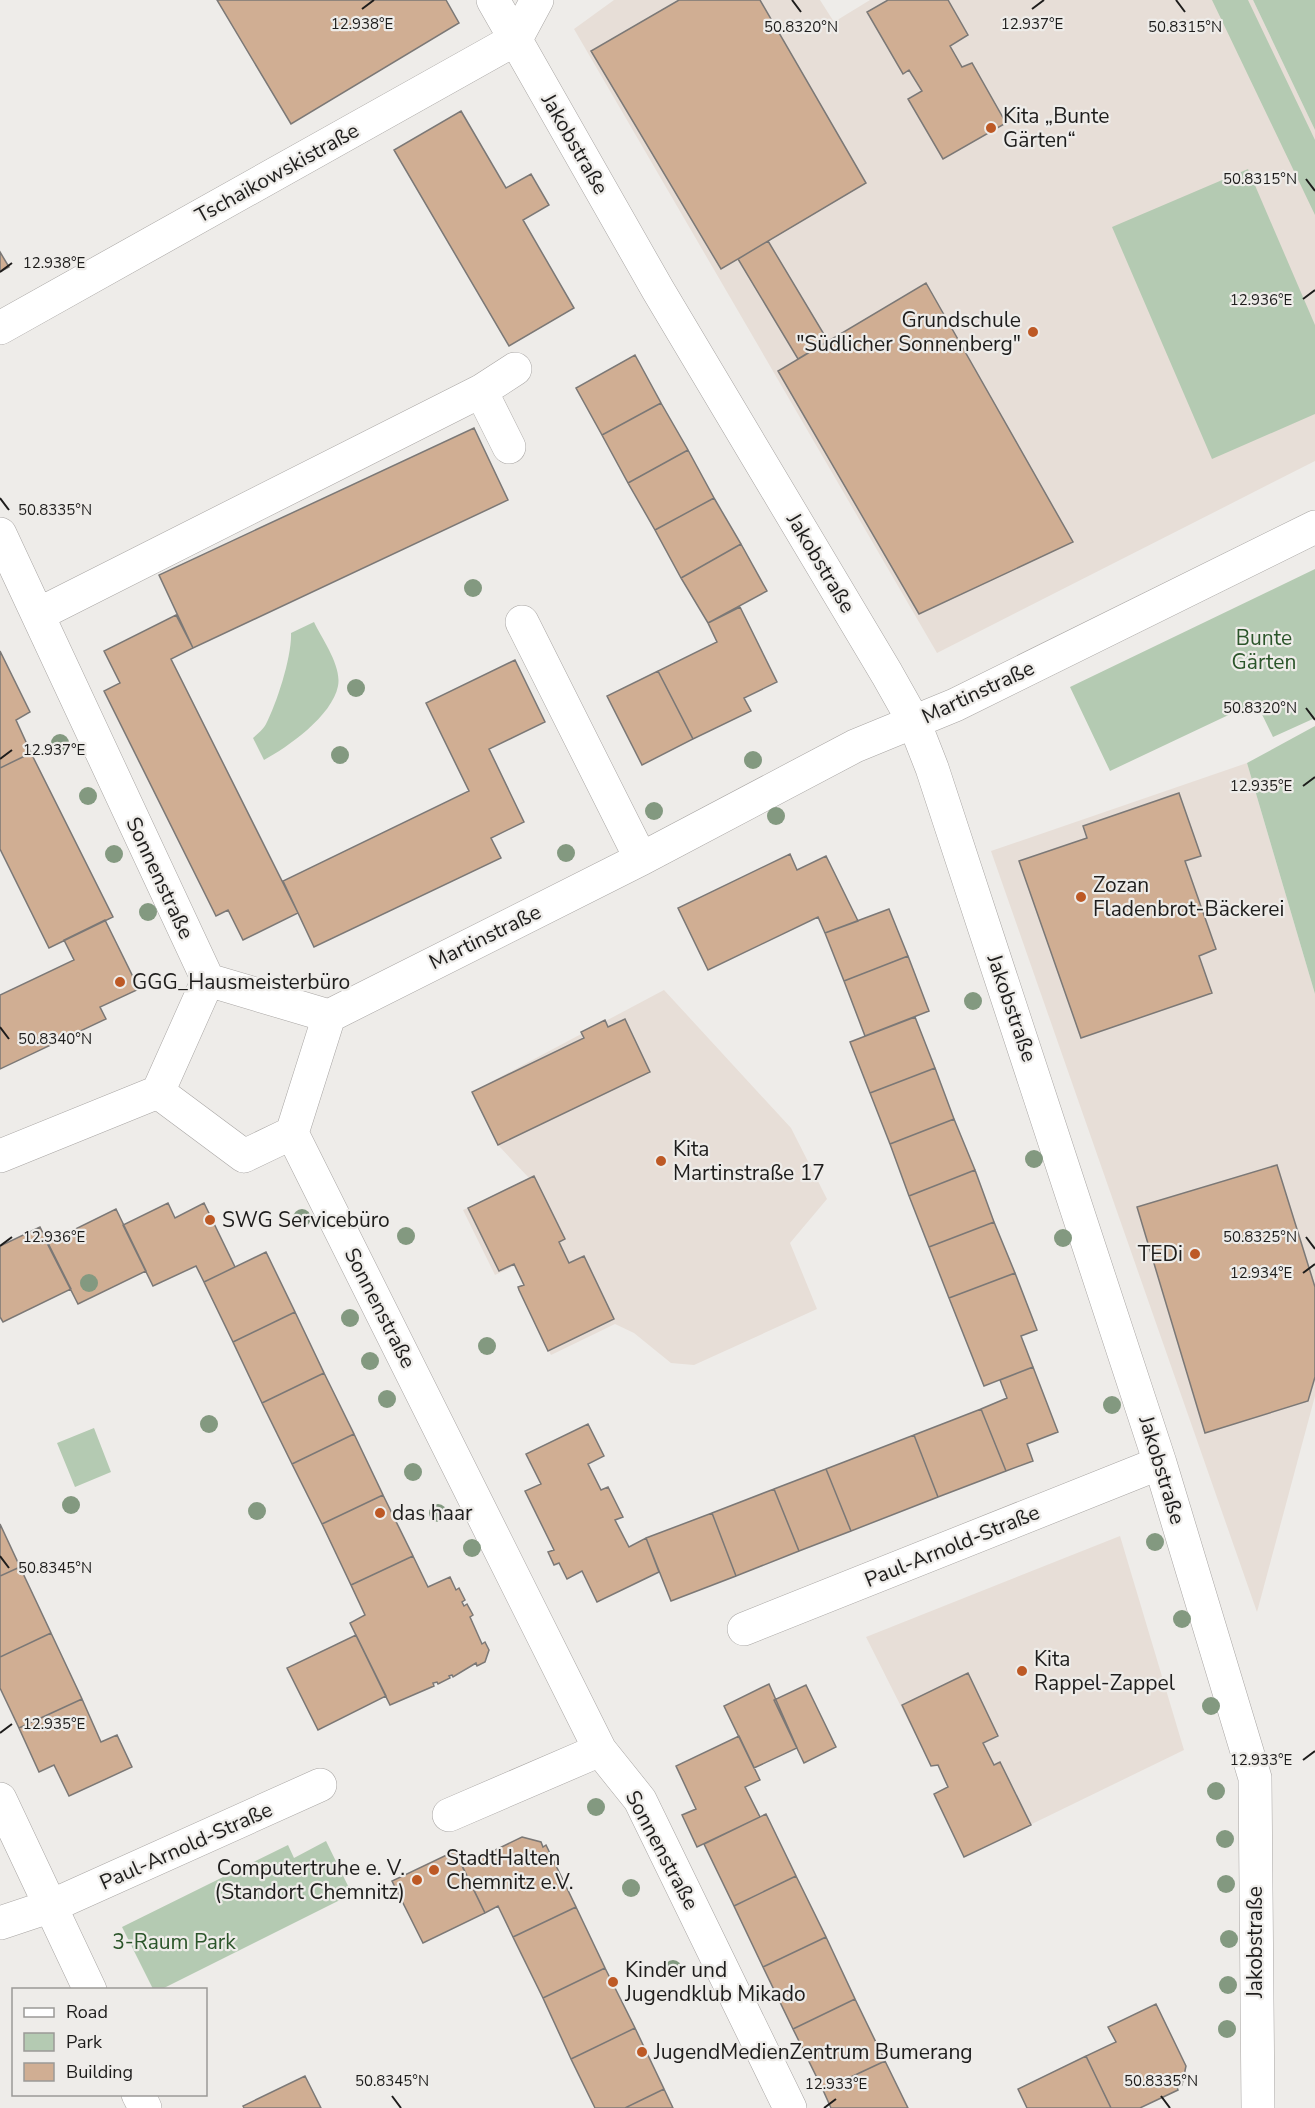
<svg xmlns="http://www.w3.org/2000/svg" width="1315" height="2108" viewBox="0 0 1315 2108" font-family="'Nunito Sans',sans-serif">
<style>
.built{fill:#e7ded7}
.green{fill:#b4cab2}
.building{fill:#d0ae93;stroke:#7b7876;stroke-width:1.5}
.lines{fill:none;stroke-linecap:round;stroke-linejoin:round}
.minor-casing{stroke:#a8a5a3;stroke-width:34}
.minor{stroke:#fff;stroke-width:33}
.tree{fill:#839980}
.ticks{fill:none;stroke:#1e1d1c;stroke-width:2}
.poi-dot{fill:#bd5925;stroke:#eeece9;stroke-width:2}
.labels{text-anchor:middle;dominant-baseline:central;stroke-width:4.5;stroke-linejoin:round;paint-order:stroke}
.poi-label{font-size:21px;fill:#1e1d1c;stroke:#eeece9;text-anchor:start}
.street-label{font-size:21px;fill:#1e1d1c;stroke:#eeece9}
.park-label{font-size:21px;fill:#2b552a;stroke:#eeece9}
.ticks-label{font-size:15px;text-anchor:middle;fill:#1e1d1c;stroke:#eeece9;stroke-width:4.5;stroke-linejoin:round;paint-order:stroke}
</style>
<rect width="100%" height="100%" fill="#eeece9"/>
<path class="built" d="M614 0H820L834 22 870 0H1253L1315 130V461L937 653 574 29Z
M1247 763 1315 994V1396L1257 1612 991 851Z
M664 990 791 1128 827 1199 790 1243 817 1309 694 1365 671 1363 634 1333 615 1324 551 1355 518 1288 523 1285 514 1266 495 1275 463 1210 529 1178 498 1145 472 1092Z
M1120 1536 1184 1750 964 1857 934 1794 948 1786 938 1766H931L866 1637Z"/>
<path class="green" d="M1212 0H1248L1315 140V215Z
M1253 0H1315V130Z
M1248 169 1315 325V414L1212 459 1112 227Z
M1315 569V718L1273 737 1256 702 1110 771 1070 687Z
M314 622C322 639 342 666 338 686 332 716 288 747 264 760L253 738C257 734 263 730 266 724 277 703 292 656 291 633Z
M1315 726V994L1247 763Z
M94 1428 111 1472 75 1487 57 1443Z
M326 1841 352 1894 162 1989H153L122 1927 288 1845 294 1858Z"/>
<path class="building" d="M217 0H446L459 23 291 124Z
M679 0H760L866 183 721 269 591 51Z
M888 0H948L968 35 950 46 962 67 972 63 1006 123 943 159 908 99 922 91 909 70 903 74 867 12Z
M461 111 506 188 531 174 549 205 523 220 574 308 509 346 394 150Z
M768 241 828 341 798 359 738 259Z
M0 252 9 267 0 272Z
M926 283 1073 542 919 614 778 371Z
M635 355 661 403 602 435 576 388Z
M661 403 688 450 628 483 602 435Z
M474 428 508 500 193 648 159 575Z
M688 450 714 498 655 530 628 483Z
M714 498 741 544 681 578 655 530Z
M741 544 767 591 708 623 681 578Z
M740 607 777 682 744 698 751 711 693 739 658 671 717 642 708 623Z
M176 615 193 648 171 659 298 913 243 940 228 910 216 916 104 691 120 683 104 651Z
M0 651 30 712 16 720 31 753 0 768Z
M515 660 545 722 489 749 524 822 491 838 501 858 314 947 283 881 469 791 426 703Z
M658 671 693 739 642 765 607 696Z
M31 753 113 917 49 948 0 849V768Z
M1179 793 1201 856 1185 861 1216 949 1199 956 1212 993 1081 1038 1019 861 1087 838 1083 826Z
M790 854 797 870 826 856 858 921 825 933 818 917 708 970 678 908Z
M889 909 908 956 844 981 825 933Z
M105 920 139 989 100 1007 106 1019 0 1069V995L74 960 64 940Z
M908 956 929 1011 865 1036 844 981Z
M915 1017 935 1068 870 1093 850 1042Z
M625 1019 650 1072 498 1145 472 1092 584 1038 581 1032 605 1020 608 1027Z
M935 1068 954 1119 890 1144 870 1093Z
M954 1119 975 1170 909 1196 890 1144Z
M1277 1165 1315 1287V1377L1308 1401 1205 1433 1137 1207Z
M975 1170 994 1222 929 1247 909 1196Z
M534 1176 565 1239 559 1242 569 1263 584 1256 614 1319 548 1351 519 1290 518 1287 524 1285 514 1264 499 1271 468 1208Z
M168 1203 175 1218 204 1203 235 1267 204 1282 196 1266 153 1286 123 1225Z
M116 1209 146 1271 78 1304 47 1243Z
M994 1222 1015 1273 949 1298 929 1247Z
M40 1227 71 1289 3 1322 0 1317V1246Z
M266 1252 295 1312 233 1342 204 1282Z
M1015 1273 1037 1330 1021 1336 1033 1367 984 1386 949 1298Z
M295 1312 324 1373 262 1403 233 1342Z
M1033 1367 1058 1432 1027 1444 1033 1461 1006 1471 981 1409 1007 1398 1000 1380Z
M324 1373 354 1434 292 1464 262 1403Z
M981 1409 1006 1471 938 1497 914 1435Z
M588 1424 604 1456 588 1464 601 1490 608 1487 623 1517 615 1520 629 1547 646 1538 659 1572 597 1602 582 1571 567 1579 559 1563 554 1565 548 1552 554 1550 525 1491 541 1484 526 1454Z
M354 1434 383 1495 322 1524 292 1464Z
M914 1435 938 1497 851 1531 826 1469Z
M826 1469 851 1531 799 1551 774 1489Z
M774 1489 799 1551 736 1576 712 1513Z
M383 1495 413 1556 351 1585 322 1524Z
M712 1513 736 1576 671 1601 646 1538Z
M0 1524 20 1567 0 1576Z
M413 1556 428 1587 450 1577 456 1590 459 1588 465 1600 462 1602 464 1606 467 1604 473 1615 470 1617 482 1644 485 1642 489 1650 485 1662 477 1666 476 1663 453 1677 452 1675 449 1676 450 1678 438 1684 437 1682 433 1683 434 1686 390 1705 350 1623 365 1615 351 1585Z
M20 1567 51 1633 0 1657V1576Z
M51 1633 82 1699 19 1728 0 1688V1657Z
M356 1635 386 1696 318 1730 287 1668Z
M968 1673 998 1736 983 1743 994 1765 1000 1762 1031 1825 964 1857 934 1794 948 1787 938 1765 931 1766 902 1705Z
M769 1684 797 1748 754 1768 724 1706Z
M806 1685 836 1747 804 1763 774 1700Z
M82 1699 101 1742 117 1735 132 1767 69 1796 54 1765 39 1772 19 1728Z
M739 1736 760 1780 745 1787 760 1817 697 1847 682 1815 696 1809 676 1766Z
M766 1814 796 1876 734 1906 704 1844Z
M522 1837 541 1842 543 1847 546 1845 576 1907 513 1937 498 1906 485 1913 462 1866Z
M455 1851 485 1913 423 1943 392 1881Z
M796 1876 826 1937 763 1967 734 1906Z
M576 1907 605 1968 543 1998 513 1937Z
M826 1937 855 1999 793 2029 763 1967Z
M605 1968 635 2028 571 2059 543 1998Z
M855 1999 885 2061 823 2090 793 2029Z
M1156 2004 1186 2066 1182 2085 1177 2087 1178 2090 1140 2108H1111L1086 2056 1116 2042 1108 2027Z
M635 2028 664 2089 625 2108H595L571 2059Z
M1086 2056 1111 2108H1027L1018 2089Z
M885 2061 908 2108H831L823 2090Z
M305 2076 321 2108H244L243 2106Z
M664 2089 673 2108H625Z"/>
<g class="lines">
<g class="minor-casing">
<path id="minor" d="M493 0 658 290 887 674 914 722 932 768 1160 1463 1255 1778 1258 2108
M0 328 516 39 537 0
M481 391 509 447
M0 534 208 980 329 1016
M39 614 481 391 515 369
M522 622 641 859
M329 1016 292 1133 600 1750 640 1800 790 2108
M329 1016 641 859 855 746 955 705 1315 527
M158 1092 244 1156 292 1133
M0 1156 158 1092 208 980
M744 1629 1160 1463
M0 1799 90 1990
M449 1815 600 1750
M0 1923 51 1906 320 1785
M138 2094 145 2108"/>
</g>
<use href="#minor" class="minor"/>
</g>
<g class="tree">
<circle cx="473" cy="588" r="9"/>
<circle cx="356" cy="688" r="9"/>
<circle cx="60" cy="743" r="9"/>
<circle cx="340" cy="755" r="9"/>
<circle cx="753" cy="760" r="9"/>
<circle cx="88" cy="796" r="9"/>
<circle cx="654" cy="811" r="9"/>
<circle cx="776" cy="816" r="9"/>
<circle cx="566" cy="853" r="9"/>
<circle cx="114" cy="854" r="9"/>
<circle cx="148" cy="912" r="9"/>
<circle cx="973" cy="1001" r="9"/>
<circle cx="1034" cy="1159" r="9"/>
<circle cx="302" cy="1218" r="9"/>
<circle cx="406" cy="1236" r="9"/>
<circle cx="1063" cy="1238" r="9"/>
<circle cx="89" cy="1283" r="9"/>
<circle cx="350" cy="1318" r="9"/>
<circle cx="487" cy="1346" r="9"/>
<circle cx="370" cy="1361" r="9"/>
<circle cx="387" cy="1399" r="9"/>
<circle cx="1112" cy="1405" r="9"/>
<circle cx="209" cy="1424" r="9"/>
<circle cx="413" cy="1472" r="9"/>
<circle cx="71" cy="1505" r="9"/>
<circle cx="257" cy="1511" r="9"/>
<circle cx="438" cy="1513" r="9"/>
<circle cx="1155" cy="1542" r="9"/>
<circle cx="472" cy="1548" r="9"/>
<circle cx="1182" cy="1619" r="9"/>
<circle cx="1211" cy="1706" r="9"/>
<circle cx="1216" cy="1791" r="9"/>
<circle cx="596" cy="1807" r="9"/>
<circle cx="1225" cy="1839" r="9"/>
<circle cx="1226" cy="1884" r="9"/>
<circle cx="631" cy="1888" r="9"/>
<circle cx="1229" cy="1939" r="9"/>
<circle cx="673" cy="1969" r="9"/>
<circle cx="1228" cy="1985" r="9"/>
<circle cx="1227" cy="2029" r="9"/>
</g>
<path class="ticks" d="M792 0 801 12M1176 0 1185 12M362 9 374 0M1032 9 1044 0M1306 179 1315 191M0 272 12 263M1303 299 1315 290M0 498 9 510M1306 708 1315 720M0 759 12 750M1303 786 1315 777M0 1027 9 1039M1306 1237 1315 1249M0 1246 12 1237M1303 1273 1315 1264M0 1556 9 1568M0 1733 12 1724M1303 1760 1315 1751M392 2096 401 2108M1161 2096 1170 2108M824 2108 836 2099"/>
<g class="poi-dot">
<circle cx="991" cy="128" r="6"/>
<circle cx="1033" cy="332" r="6"/>
<circle cx="1081" cy="897" r="6"/>
<circle cx="120" cy="982" r="6"/>
<circle cx="661" cy="1161" r="6"/>
<circle cx="210" cy="1220" r="6"/>
<circle cx="1195" cy="1254" r="6"/>
<circle cx="380" cy="1513" r="6"/>
<circle cx="1022" cy="1671" r="6"/>
<circle cx="434" cy="1870" r="6"/>
<circle cx="417" cy="1880" r="6"/>
<circle cx="613" cy="1982" r="6"/>
<circle cx="642" cy="2052" r="6"/>
</g>
<g class="labels">
<g class="poi-label">
<text x="1003" y="116">Kita „Bunte<tspan x="1003" dy="24">Gärten“</tspan></text>
<text x="1021" y="320" text-anchor="end">Grundschule<tspan x="1021" dy="24">"Südlicher Sonnenberg"</tspan></text>
<text x="1093" y="885">Zozan<tspan x="1093" dy="24">Fladenbrot-Bäckerei</tspan></text>
<text x="132" y="982">GGG_Hausmeisterbüro</text>
<text x="673" y="1149">Kita<tspan x="673" dy="24">Martinstraße 17</tspan></text>
<text x="222" y="1220">SWG Servicebüro</text>
<text x="1183" y="1254" text-anchor="end">TEDi</text>
<text x="392" y="1513">das haar</text>
<text x="1034" y="1659">Kita<tspan x="1034" dy="24">Rappel-Zappel</tspan></text>
<text x="446" y="1858">StadtHalten<tspan x="446" dy="24">Chemnitz e.V.</tspan></text>
<text x="405" y="1868" text-anchor="end">Computertruhe e. V.<tspan x="405" dy="24">(Standort Chemnitz)</tspan></text>
<text x="625" y="1970">Kinder und<tspan x="625" dy="24">Jugendklub Mikado</tspan></text>
<text x="654" y="2052">JugendMedienZentrum Bumerang</text>
</g>
<g class="street-label">
<text transform="translate(575 144) rotate(60)">Jakobstraße</text>
<text transform="translate(277 173) rotate(-29)">Tschaikowskistraße</text>
<text transform="translate(821 563) rotate(59)">Jakobstraße</text>
<text transform="translate(978 692) rotate(-25)">Martinstraße</text>
<text transform="translate(160 878) rotate(65)">Sonnenstraße</text>
<text transform="translate(485 937) rotate(-26)">Martinstraße</text>
<text transform="translate(1012 1008) rotate(71)">Jakobstraße</text>
<text transform="translate(380 1308) rotate(63)">Sonnenstraße</text>
<text transform="translate(1162 1470) rotate(73)">Jakobstraße</text>
<text transform="translate(952 1546) rotate(-22)">Paul-Arnold-Straße</text>
<text transform="translate(186 1846) rotate(-24)">Paul-Arnold-Straße</text>
<text transform="translate(662 1850) rotate(62)">Sonnenstraße</text>
<text transform="translate(1255 1942) rotate(-90)">Jakobstraße</text>
</g>
<g class="park-label">
<text x="1264" y="638">Bunte<tspan x="1264" dy="24">Gärten</tspan></text>
<text x="174" y="1942">3-Raum Park</text>
</g>
</g>
<g class="ticks-label">
<text x="362" y="29">12.938°E</text>
<text x="1032" y="29">12.937°E</text>
<text x="801" y="32">50.8320°N</text>
<text x="1185" y="32">50.8315°N</text>
<text x="1260" y="184">50.8315°N</text>
<text x="54" y="268">12.938°E</text>
<text x="1261" y="305">12.936°E</text>
<text x="55" y="515">50.8335°N</text>
<text x="1260" y="713">50.8320°N</text>
<text x="54" y="755">12.937°E</text>
<text x="1261" y="791">12.935°E</text>
<text x="55" y="1044">50.8340°N</text>
<text x="54" y="1242">12.936°E</text>
<text x="1260" y="1242">50.8325°N</text>
<text x="1261" y="1278">12.934°E</text>
<text x="55" y="1573">50.8345°N</text>
<text x="54" y="1729">12.935°E</text>
<text x="1261" y="1765">12.933°E</text>
<text x="392" y="2086">50.8345°N</text>
<text x="1161" y="2086">50.8335°N</text>
<text x="836" y="2089">12.933°E</text>
</g>
<rect x="12" y="1988" width="195" height="108" fill="#eeece9" stroke="#9b9997" stroke-width="1.5"/>
<rect x="24" y="2008" width="30" height="9" fill="#ffffff" stroke="#9b9997" stroke-width="1.5"/>
<text x="66" y="2018" font-size="18" fill="#1e1d1c">Road</text>
<rect x="24" y="2033" width="30" height="18" fill="#b4cab2" stroke="#9b9997" stroke-width="1.5"/>
<text x="66" y="2048" font-size="18" fill="#1e1d1c">Park</text>
<rect x="24" y="2063" width="30" height="18" fill="#d0ae93" stroke="#9b9997" stroke-width="1.5"/>
<text x="66" y="2078" font-size="18" fill="#1e1d1c">Building</text>
</svg>
